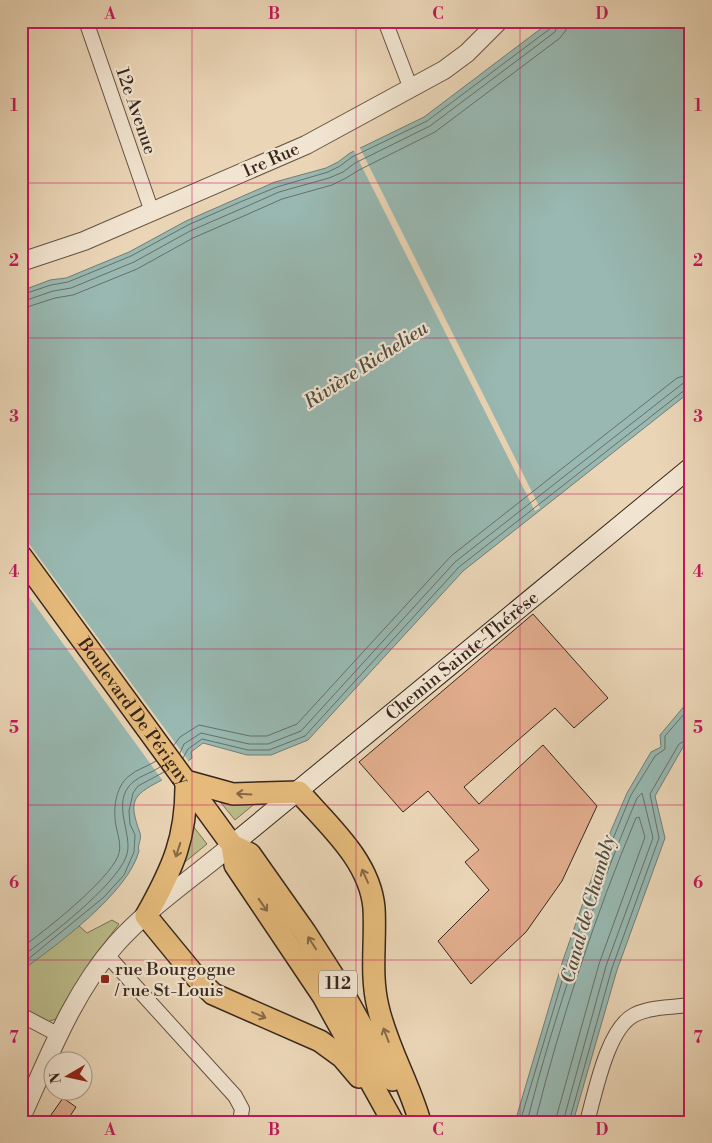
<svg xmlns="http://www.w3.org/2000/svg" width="712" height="1143" viewBox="0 0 712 1143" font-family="'Libre Bodoni',serif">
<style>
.green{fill:#bbbc8b;stroke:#797254}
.water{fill:#98b8b1;stroke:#717e75}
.pier{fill:#ead5b6}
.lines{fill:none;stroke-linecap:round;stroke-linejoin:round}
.shore{stroke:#687066;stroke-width:1}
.building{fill:#e1ad8e;stroke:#37271c}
.minor-casing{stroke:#645242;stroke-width:16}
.tertiary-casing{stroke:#645242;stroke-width:20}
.secondary-casing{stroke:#37271c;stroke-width:21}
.primary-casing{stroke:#37271c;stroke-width:24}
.minor{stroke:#f1e4d0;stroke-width:14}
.tertiary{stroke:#f1e4d0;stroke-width:18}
.secondary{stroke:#f1e4d0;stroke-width:19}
.primary{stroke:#e5ba7b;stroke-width:21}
.oneway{stroke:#856947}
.grid{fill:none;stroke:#c2185b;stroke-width:1;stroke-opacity:0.55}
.poi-dot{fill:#8f2418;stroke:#f1e4d0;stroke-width:2}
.labels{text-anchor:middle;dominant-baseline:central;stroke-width:4.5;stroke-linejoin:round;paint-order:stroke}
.shield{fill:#f1e4d0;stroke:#6f6052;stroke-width:1}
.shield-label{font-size:16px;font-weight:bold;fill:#37271c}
.street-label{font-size:18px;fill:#37271c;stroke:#f1e4d0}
.poi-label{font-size:18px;fill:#37271c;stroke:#f1e4d0;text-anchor:start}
.water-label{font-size:19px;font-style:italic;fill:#4f4b41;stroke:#f1e4d0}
.neatline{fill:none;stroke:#c2185b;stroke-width:2}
.grid-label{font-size:16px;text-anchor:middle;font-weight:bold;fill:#c2185b}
</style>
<rect width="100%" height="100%" fill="#ead5b6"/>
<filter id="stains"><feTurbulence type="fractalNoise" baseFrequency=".004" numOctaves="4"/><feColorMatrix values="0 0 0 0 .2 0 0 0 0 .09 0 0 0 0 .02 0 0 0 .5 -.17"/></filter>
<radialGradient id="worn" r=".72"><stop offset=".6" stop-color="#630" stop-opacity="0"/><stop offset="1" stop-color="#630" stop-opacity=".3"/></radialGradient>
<path class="green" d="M217 798 258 801 235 820Z
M193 826 207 844 180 866Z
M112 920 119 924 91 960 56 1019 47 1022 21 1008V971L78 925 87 933Z"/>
<path class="water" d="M551 21H691V391L463 571 308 740 271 755H247L203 743 191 752 192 758C182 766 171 774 160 781 131 796 129 802 140 833 142 840 137 845 139 851 128 893 57 945 21 971V291L50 280 66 278 129 252 186 221 275 182 326 168 338 162 350 153 424 117Z
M691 698V741L683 747 655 796 665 838 617 970 573 1122H515L563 960 596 866 627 793 651 752 661 747 660 735Z"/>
<path class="pier" d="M359 146 540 508 535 511 353 149Z
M21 533 190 763 162 782 163 781 21 586Z"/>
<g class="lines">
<path class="shore" d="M21 295 51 285 68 282 131 256 188 225 240 202 277 187 328 172 340 166 352 157 427 121 551 28 553 21
M21 302 53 291 71 288 134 262 190 231 243 208 279 192 329 178 343 172 355 163 430 126 555 32 559 21
M21 309 55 298 73 295 137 269 193 238 246 215 282 199 332 185 346 178 359 170 435 132 560 38 566 30 567 21
M174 745 180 737 199 725 250 736H267L297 724 451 556 677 378 691 374
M180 753 184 744 201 733 249 744H268L301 731 455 562 682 384 691 381
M183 758 188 749 202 739 248 750H269L305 736 459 567 686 389 691 388
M21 948C45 931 108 881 118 856 122 846 118 836 116 826 113 810 115 787 129 776 137 769 147 767 156 761
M21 957C48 938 115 886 126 857 135 835 109 803 133 782 141 775 152 773 160 767
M21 965 104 897 124 875 134 852 135 835 130 824 129 811 133 793 138 786 164 772
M520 1122 568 961 601 868 631 795 655 756 665 749V736L691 706
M527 1122C555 1011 593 903 637 798L642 793 653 838 606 966 563 1122
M535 1122C561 1018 595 916 636 818L639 817 645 837 599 964 555 1122
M569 1122 612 968 659 838 650 794 679 744 691 738"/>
</g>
<path class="building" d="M533 614 608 698 574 728 555 708 464 787 479 804 543 745 597 806 562 881 526 932 471 984 438 941 489 890 465 862 479 850 428 791 403 812 359 762Z
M63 1098 76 1107 66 1122H46Z"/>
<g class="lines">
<g class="minor-casing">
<path id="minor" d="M86 21 152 212
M385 21 411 89
M107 955 235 1096 242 1109 240 1122
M21 1015 59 1035
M587 1122C595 1094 607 1029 634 1015 650 1007 673 1007 691 1005"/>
</g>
<g class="tertiary-casing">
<path id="tertiary" d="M21 262 84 241 306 145 444 70 467 53 499 21
M21 1118C48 1059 72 994 116 944 148 908 194 877 232 845"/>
</g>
<g class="secondary-casing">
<g id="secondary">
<path id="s1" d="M232 845 691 467"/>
</g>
</g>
<g class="primary-casing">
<g id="primary">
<path id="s2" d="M21 556 232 845 235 865 323 996 393 1122"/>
<path d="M186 781 233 794 299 792C328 825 370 861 374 908 376 942 370 974 378 1007 387 1047 409 1083 420 1122"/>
<path d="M186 781C187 837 173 868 146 916L196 977 213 994 320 1041 342 1057 359 1077"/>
<path d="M232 845 250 854 305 932 337 982 392 1080"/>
</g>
</g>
<use href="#minor" class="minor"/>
<use href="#tertiary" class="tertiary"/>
<use href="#secondary" class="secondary"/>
<use href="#primary" class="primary"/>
</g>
<defs><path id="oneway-shaft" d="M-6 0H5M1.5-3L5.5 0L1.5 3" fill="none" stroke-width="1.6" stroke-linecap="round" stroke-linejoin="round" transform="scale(1.25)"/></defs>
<g class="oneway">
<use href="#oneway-shaft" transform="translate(244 794) rotate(-177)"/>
<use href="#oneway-shaft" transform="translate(178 850) rotate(108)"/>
<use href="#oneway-shaft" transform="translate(365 876) rotate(-114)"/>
<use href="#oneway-shaft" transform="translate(263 905) rotate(55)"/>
<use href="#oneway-shaft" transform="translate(312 943) rotate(-123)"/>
<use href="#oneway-shaft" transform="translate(259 1015) rotate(23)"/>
<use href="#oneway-shaft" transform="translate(386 1035) rotate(-111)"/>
</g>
<path class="grid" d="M192 21V1122M356 21V1122M520 21V1122M21 183H691M21 338H691M21 494H691M21 649H691M21 805H691M21 960H691"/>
<rect class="poi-dot" x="100" y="974" width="10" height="10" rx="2.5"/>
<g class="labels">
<rect class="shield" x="319" y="970.5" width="38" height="27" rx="4"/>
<g class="shield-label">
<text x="338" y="984">112</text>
</g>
<g class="street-label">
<text transform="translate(136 111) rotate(71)">12e Avenue</text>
<text transform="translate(271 160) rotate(-24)">1re Rue</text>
<text stroke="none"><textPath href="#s1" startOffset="298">Chemin Sainte-Thérèse</textPath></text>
<text stroke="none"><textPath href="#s2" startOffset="192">Boulevard De Périgny</textPath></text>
</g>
<g class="poi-label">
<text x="115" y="969">rue Bourgogne<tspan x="115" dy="21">/ rue St-Louis</tspan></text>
</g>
<g class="water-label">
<text transform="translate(366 365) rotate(-33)">Rivière Richelieu</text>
<text transform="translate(588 909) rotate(-74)">Canal de Chambly</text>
</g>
</g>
<rect width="712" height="1143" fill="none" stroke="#ead5b6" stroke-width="55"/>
<g transform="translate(68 1076) rotate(261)"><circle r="24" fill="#f1e4d0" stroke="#a79888"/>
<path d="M0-4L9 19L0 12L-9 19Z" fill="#8f2418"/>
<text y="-8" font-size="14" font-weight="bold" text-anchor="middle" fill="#37271c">N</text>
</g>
<rect x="28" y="28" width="656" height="1088" class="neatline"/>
<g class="grid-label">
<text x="110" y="19">A</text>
<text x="274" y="19">B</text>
<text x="438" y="19">C</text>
<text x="602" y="19">D</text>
<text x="14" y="111">1</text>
<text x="698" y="111">1</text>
<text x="14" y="266">2</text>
<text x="698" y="266">2</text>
<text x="14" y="422">3</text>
<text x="698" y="422">3</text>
<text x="14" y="577">4</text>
<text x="698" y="577">4</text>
<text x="14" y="733">5</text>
<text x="698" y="733">5</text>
<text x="14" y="888">6</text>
<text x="698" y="888">6</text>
<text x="14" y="1043">7</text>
<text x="698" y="1043">7</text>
<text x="110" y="1135">A</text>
<text x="274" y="1135">B</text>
<text x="438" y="1135">C</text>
<text x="602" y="1135">D</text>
</g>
<rect width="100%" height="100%" filter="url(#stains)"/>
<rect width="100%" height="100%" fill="url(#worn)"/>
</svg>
